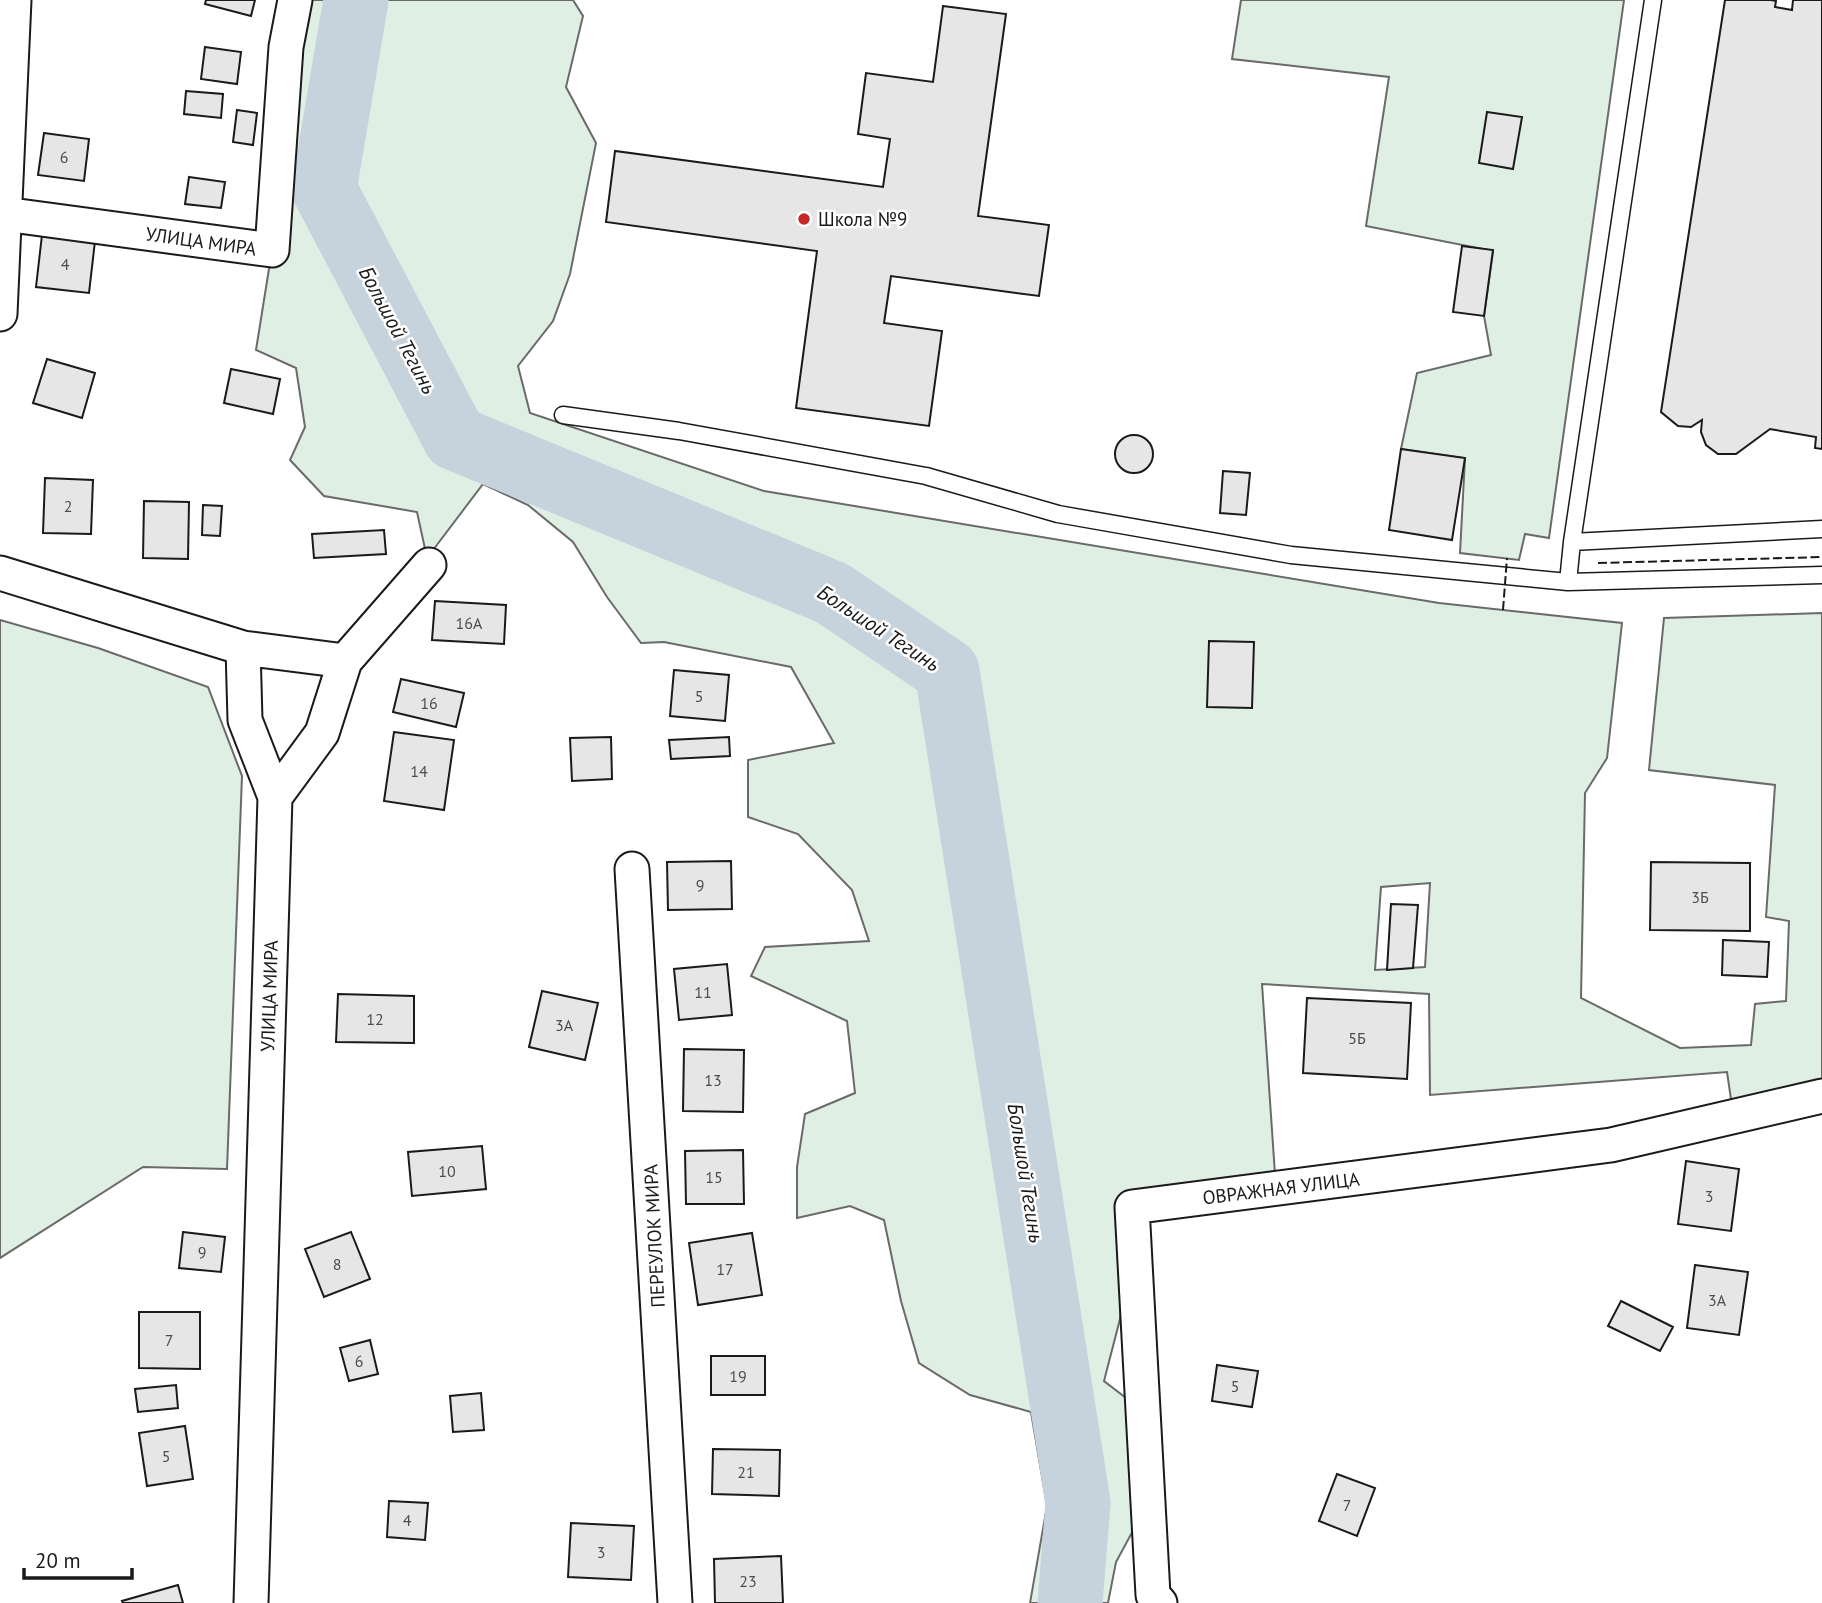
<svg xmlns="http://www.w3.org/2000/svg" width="1822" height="1603" viewBox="0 0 1822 1603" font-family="'PT Sans',sans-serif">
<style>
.green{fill:#e0efe3;stroke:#6a6a6a;stroke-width:2;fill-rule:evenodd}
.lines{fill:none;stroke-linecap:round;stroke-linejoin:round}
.river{stroke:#c6d2dc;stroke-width:65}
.building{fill:#e6e6e6;stroke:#1a1a1a;stroke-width:2}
.service-casing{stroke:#1a1a1a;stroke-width:19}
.minor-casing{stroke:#1a1a1a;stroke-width:37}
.service{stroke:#fff;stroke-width:16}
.minor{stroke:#fff;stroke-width:33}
.fence{stroke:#1a1a1a;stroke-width:2;stroke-dasharray:9 3.5;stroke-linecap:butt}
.poi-dot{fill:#c62828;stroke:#fff;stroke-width:2.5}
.labels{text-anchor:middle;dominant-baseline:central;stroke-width:5;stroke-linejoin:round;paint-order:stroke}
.number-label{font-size:16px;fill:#4d4d4d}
.poi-label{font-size:19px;fill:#1a1a1a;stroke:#fff;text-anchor:start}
.street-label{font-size:19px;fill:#1a1a1a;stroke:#fff}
.water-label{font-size:21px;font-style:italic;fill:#1a1a1a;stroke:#fff}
</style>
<rect width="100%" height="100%" fill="#fff"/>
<path class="green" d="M295 0H573L583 16 566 87 596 143 570 274 553 321 518 366 530 413 764 491 1439 603 1622 623 1607 758 1585 793 1581 998 1680 1048 1751 1045 1755 1004 1786 1001 1789 921 1766 917 1775 785 1649 770 1664 618 1822 613V1083L1732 1106 1727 1072 1430 1095 1429 994 1262 984 1276 1189 1132 1208 1120 1319 1104 1381 1143 1411 1148 1503 1116 1562 1108 1603H1030L1047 1506 1031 1412 970 1395 919 1363 901 1301 884 1220 850 1206 797 1218V1167L805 1114 855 1093 847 1021 751 976 765 947 869 941 852 890 798 834 748 817V760L834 743 791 667 664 642 641 643 607 597 573 542 528 505 483 484 427 558 417 512 324 496 290 460 305 427 296 368 256 350 272 250ZM1430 883 1425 967 1375 970 1381 887Z
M1241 0H1624L1549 538 1525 534 1519 560 1460 553 1465 458 1401 449 1417 373 1491 355 1484 316 1493 251 1366 226 1389 77 1232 59Z
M0 620 98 648 208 687 242 776 227 1169 143 1167 0 1258Z"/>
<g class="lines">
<path class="river" d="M356 0 324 189 455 438 832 593 947 671 1078 1503 1070 1603"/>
</g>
<path class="building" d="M206 0H255L251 16 205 4Z
M1725 0H1771L1776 1 1775 7 1792 10 1793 0H1822V449L1815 448 1816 437 1770 429 1736 454H1718L1706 445 1701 432 1702 420 1691 427 1678 426 1661 412Z
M943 6 1006 14 978 216 1049 225 1039 296 891 276 884 323 942 331 929 426 796 408 817 251 606 222 615 151 883 187 890 139 858 134 866 73 933 82Z
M205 47 241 52 237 84 201 79Z
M186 91 223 94 221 118 184 114Z
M237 110 257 113 253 145 233 142Z
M1487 112 1522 117 1513 169 1479 163Z
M44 133 89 139 84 181 38 175Z
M189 177 225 182 221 208 185 204Z
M42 235 95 241 89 293 36 287Z
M1462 246 1493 250 1484 316 1453 312Z
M47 359 95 373 82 418 33 403Z
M231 369 280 379 273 414 224 403Z
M1115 454a19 19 0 1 1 38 0a19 19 0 1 1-38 0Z
M1401 449 1465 458 1452 540 1389 530Z
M1223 471 1250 473 1246 515 1220 513Z
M45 478 93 480 91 534 43 533Z
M144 501 189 502 188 559 143 558Z
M203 505 222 506 220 536 202 535Z
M384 530 386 554 314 558 312 534Z
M435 601 506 605 504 644 432 640Z
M1209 641 1254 642 1252 708 1207 707Z
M674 670 729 675 725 721 670 716Z
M401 679 464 693 456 727 393 712Z
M394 732 454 740 444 810 384 801Z
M611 737 612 779 572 781 570 738Z
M729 737 730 756 671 759 669 740Z
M731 861 732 909 668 910 667 862Z
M1651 862 1750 863V931L1650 930Z
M1391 904 1418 905 1413 968 1387 970Z
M1723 940 1769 942 1767 977 1722 975Z
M727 964 732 1015 679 1020 674 969Z
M542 991 598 1003 585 1060 529 1047Z
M338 994 414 996V1043L336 1042Z
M1307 998 1411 1003 1407 1079 1303 1073Z
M684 1049 744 1050 743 1112 683 1111Z
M482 1146 486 1189 412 1196 408 1152Z
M743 1150 744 1204H686L685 1151Z
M1686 1161 1739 1169 1731 1231 1678 1224Z
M183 1232 225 1237 221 1272 179 1268Z
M351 1232 370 1279 324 1297 305 1249Z
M752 1233 762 1295 698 1305 689 1243Z
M1695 1265 1748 1272 1739 1335 1687 1328Z
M1621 1301 1673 1327 1660 1351 1608 1326Z
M139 1312H200V1369L139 1368Z
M370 1340 378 1374 349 1381 340 1348Z
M711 1356H765V1395H711Z
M1217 1365 1258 1371 1252 1407 1212 1401Z
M176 1385 178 1408 138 1412 135 1389Z
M481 1393 484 1430 453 1432 450 1396Z
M185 1426 193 1479 147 1486 139 1433Z
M713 1449 780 1450 779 1496 712 1494Z
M1337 1474 1375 1488 1357 1536 1319 1521Z
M389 1501 428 1503 425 1540 387 1537Z
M571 1523 634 1526 631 1580 568 1577Z
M781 1556 783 1603H715L714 1559Z
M178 1585 183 1603H123L122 1601Z"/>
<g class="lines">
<g class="service-casing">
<path id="service" d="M563 415 679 431 926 476 1058 514 1291 555 1568 582 1822 575
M1572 542 1822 529
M1568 582 1572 542 1653 0"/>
</g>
<g class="minor-casing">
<path id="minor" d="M4 214 272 250 286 47 295 0
M0 314 14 0
M0 573 243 648 245 720 275 797 251 1603
M243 648 345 661
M275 797 322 733 345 661 429 565
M632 869 675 1603
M1160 1603 1153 1595 1132 1207 1611 1145 1822 1096"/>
</g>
<use href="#service" class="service"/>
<use href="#minor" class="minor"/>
<path class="fence" d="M1598 563 1822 557
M1503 610 1507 558"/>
</g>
<circle class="poi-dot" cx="804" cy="219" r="7"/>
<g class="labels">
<g class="number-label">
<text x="64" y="157">6</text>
<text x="65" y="264">4</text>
<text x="68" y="506">2</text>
<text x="469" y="623">16А</text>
<text x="699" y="696">5</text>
<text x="429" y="703">16</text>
<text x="419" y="771">14</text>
<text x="700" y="885">9</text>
<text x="1700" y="897">3Б</text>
<text x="703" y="992">11</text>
<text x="375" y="1019">12</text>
<text x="564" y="1025">3А</text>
<text x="1357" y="1038">5Б</text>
<text x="713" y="1080">13</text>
<text x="447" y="1171">10</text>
<text x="714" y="1177">15</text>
<text x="1709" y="1196">3</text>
<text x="202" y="1252">9</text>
<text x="337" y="1264">8</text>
<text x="725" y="1269">17</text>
<text x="1717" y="1300">3А</text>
<text x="169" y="1340">7</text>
<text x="359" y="1361">6</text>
<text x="738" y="1376">19</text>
<text x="1235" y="1386">5</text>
<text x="166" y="1456">5</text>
<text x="746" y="1472">21</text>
<text x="1347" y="1505">7</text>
<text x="407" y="1520">4</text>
<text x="601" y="1552">3</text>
<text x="748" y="1581">23</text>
</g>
<g class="poi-label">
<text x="818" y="219">Школа №9</text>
</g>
<g class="street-label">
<text transform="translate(201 241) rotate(8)">УЛИЦА МИРА</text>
<text transform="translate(269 996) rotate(-88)">УЛИЦА МИРА</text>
<text transform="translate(1281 1188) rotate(-7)">ОВРАЖНАЯ УЛИЦА</text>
<text transform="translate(654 1236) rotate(-93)">ПЕРЕУЛОК МИРА</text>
</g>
<g class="water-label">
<text transform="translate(398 330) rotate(62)">Большой Тегинь</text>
<text transform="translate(879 628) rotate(33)">Большой Тегинь</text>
<text transform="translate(1026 1173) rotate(81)">Большой Тегинь</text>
</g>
</g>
<path d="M24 1568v10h108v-10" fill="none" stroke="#1a1a1a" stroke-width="3.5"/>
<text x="35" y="1568" font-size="21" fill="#1a1a1a" stroke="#ffffff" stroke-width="5" paint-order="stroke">20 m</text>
</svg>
